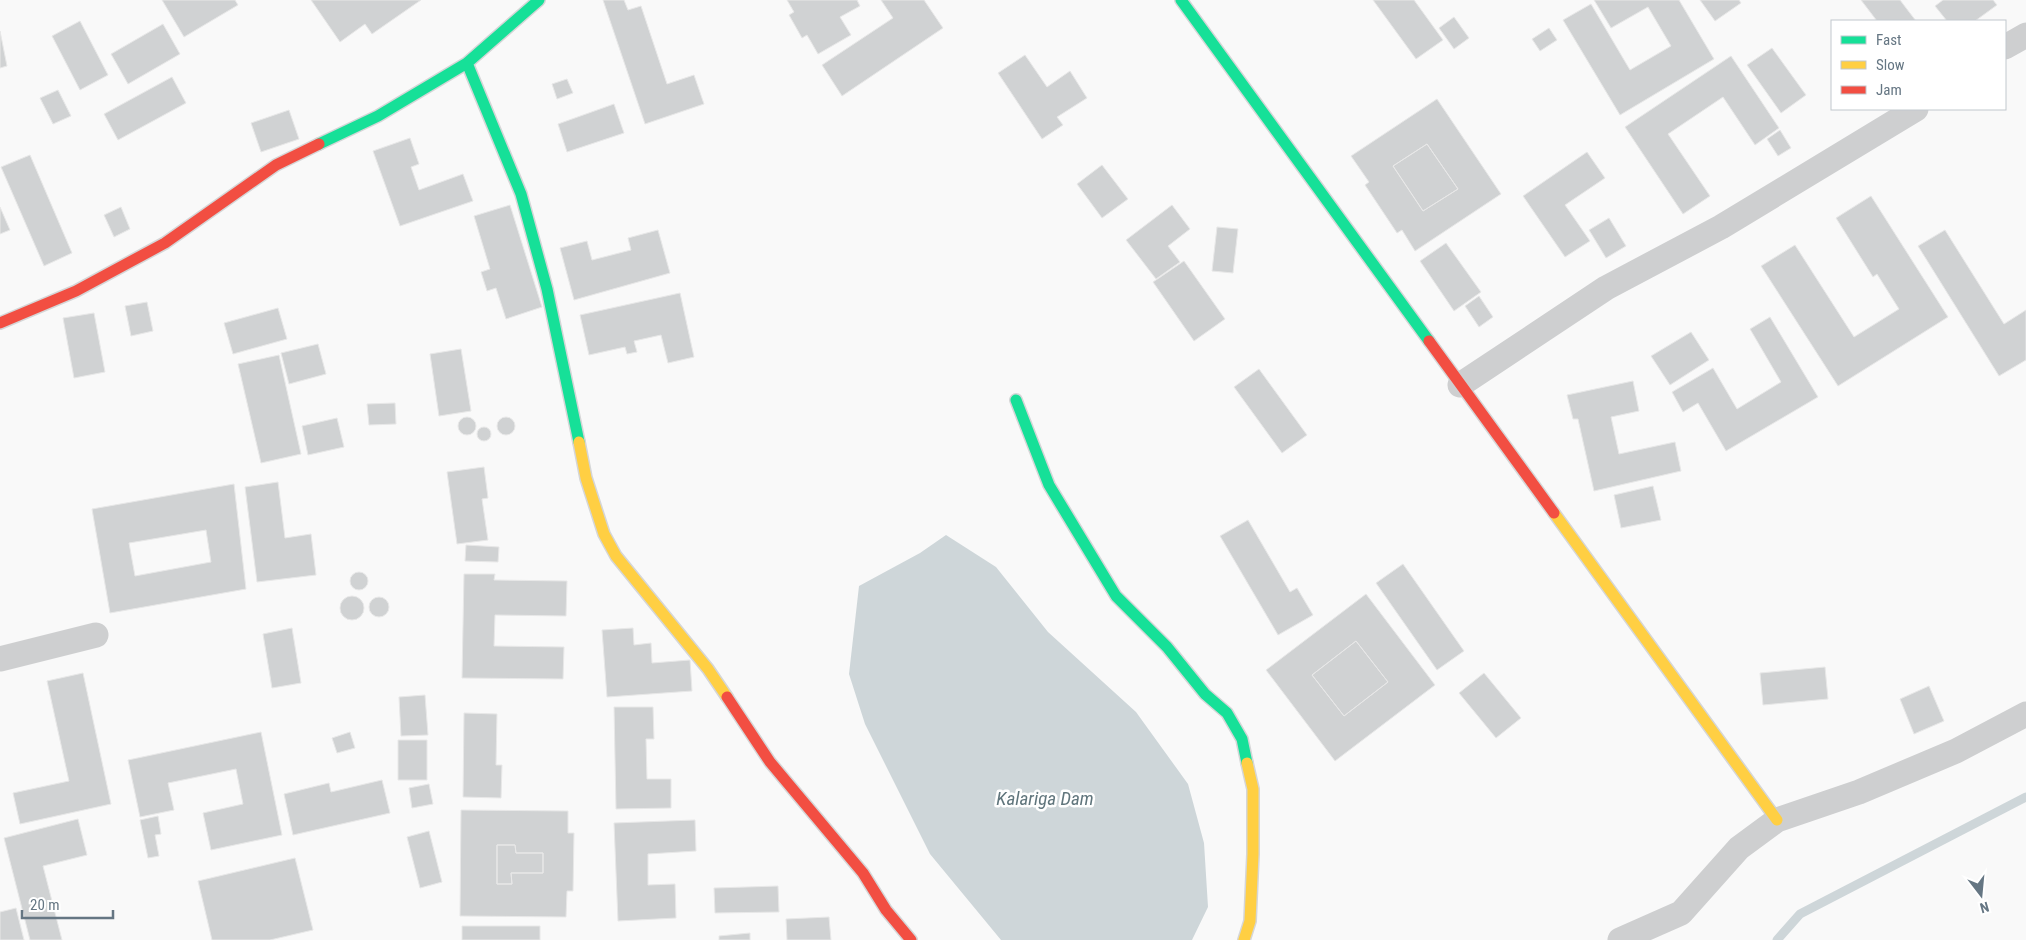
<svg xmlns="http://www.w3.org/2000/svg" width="2026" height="940" viewBox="0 0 2026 940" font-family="'Roboto Condensed',sans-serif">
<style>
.water{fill:#ced6d9}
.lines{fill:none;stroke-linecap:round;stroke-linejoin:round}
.stream{stroke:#ced6d9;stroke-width:9}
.building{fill:#d0d2d3;stroke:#e8e8e8;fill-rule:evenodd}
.fast-casing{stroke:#d5d6d7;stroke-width:14}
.slow-casing{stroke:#d5d6d7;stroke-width:14}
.jam-casing{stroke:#d5d6d7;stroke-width:14}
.street{stroke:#cecfd0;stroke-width:25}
.fast{stroke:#16e098;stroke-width:11}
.slow{stroke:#ffcf43;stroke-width:11}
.jam{stroke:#f24e42;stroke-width:11}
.labels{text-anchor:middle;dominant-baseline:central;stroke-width:5;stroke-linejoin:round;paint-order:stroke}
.water-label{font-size:19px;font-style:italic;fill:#60757c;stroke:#fff}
</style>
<rect width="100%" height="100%" fill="#f9f9f9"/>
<path class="water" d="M946 535 996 567 1048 632 1136 712 1188 784 1204 843 1208 907 1192 940H1001L930 854 865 724 849 674 859 586 920 553Z"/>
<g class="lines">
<path class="stream" d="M1777 940 1800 914 2026 797"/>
</g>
<path class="building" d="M162 0H235L238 5 184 37Z
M311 0H421L372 34 365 24 340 42Z
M603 0H624L628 10 641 6 667 84 694 75 704 104 645 124Z
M787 0H857L860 6 840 17 851 35 818 54 807 35 802 38 789 15 794 12Z
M881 0H924L943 28 842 96 822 65 893 18Z
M1373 0H1414L1443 40 1416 59Z
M1594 0H1679L1714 59 1620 115 1563 20 1591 4 1630 70 1671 46 1648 7 1611 28Z
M1700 0H1739L1741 3 1715 21Z
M1861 0H1900L1916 21H1877Z
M1943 0H1993L1997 5 1975 21H1947L1935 6Z
M1454 17 1469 38 1454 49 1439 28Z
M80 21 108 75 80 90 52 36Z
M163 24 180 54 128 84 111 54Z
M1549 28 1557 40 1540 51 1532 39Z
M0 31 7 66 0 68Z
M1772 48 1806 95 1781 113 1747 65Z
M1025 55 1047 87 1070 71 1087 98 1057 117 1063 125 1042 139 998 73Z
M1731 56 1779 128 1755 145 1723 97 1668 134 1710 196 1683 214 1625 127Z
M172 77 186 103 118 140 104 114Z
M567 79 573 93 557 99 552 84Z
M58 90 71 116 53 124 40 98Z
M1437 99 1501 194 1415 251 1402 230 1397 233 1365 185 1369 182 1351 156ZM1427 144 1458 189 1423 211 1393 166Z
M614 104 624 133 567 152 558 124Z
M289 110 299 139 261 152 251 123Z
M1780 130 1791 148 1778 156 1767 139Z
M410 138 419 164 411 167 419 190 463 174 473 201 400 226 373 151Z
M1427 144 1458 189 1423 211 1393 166Z
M1587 152 1605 178 1565 205 1590 241 1565 257 1523 196Z
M30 155 72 253 44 266 1 167Z
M1102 165 1128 199 1102 218 1077 184Z
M1871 196 1948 317 1838 386 1761 266 1795 245 1854 337 1899 309 1877 274 1873 277 1836 218Z
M510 205 542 307 506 319 496 288 487 291 481 272 490 269 474 216Z
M1172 205 1190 229 1168 246 1180 262 1156 279 1126 240Z
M0 207 10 230 0 234Z
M121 207 130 229 114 237 104 215Z
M1609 218 1626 246 1606 258 1589 230Z
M1217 227 1238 229 1233 273 1212 271Z
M658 230 670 273 574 300 560 248 587 241 592 260 631 250 628 238Z
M1945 230 2004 324 2026 310V360L1999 376 1918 246Z
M1446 243 1481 292 1454 311 1420 261Z
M1184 261 1225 319 1194 341 1153 282Z
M680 293 694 357 668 363 661 335 634 341 637 352 627 354 625 347 589 355 580 315Z
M1479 296 1493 317 1479 327 1465 306Z
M147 302 153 331 131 336 125 306Z
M278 308 287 339 233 354 224 323Z
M94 313 105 372 74 378 63 318Z
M1770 317 1818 397 1726 451 1698 403 1683 412 1672 392 1713 368 1737 409 1781 382 1750 329Z
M1691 332 1709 360 1670 385 1651 356Z
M318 344 326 374 289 384 281 353Z
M461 349 471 411 439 416 430 354Z
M279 355 301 454 261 463 238 364Z
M1259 369 1307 435 1282 453 1234 387Z
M1633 381 1639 411 1611 417 1619 454 1675 442 1681 471 1594 491 1578 419H1573L1567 395Z
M395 403 396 424 369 425 367 404Z
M497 426a9 9 0 1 1 18 0a9 9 0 1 1-18 0Z
M458 426a9 9 0 1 1 18 0a9 9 0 1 1-18 0Z
M337 418 344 447 308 455 302 426Z
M477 434a7 7 0 1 1 14 0a7 7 0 1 1-14 0Z
M484 467 488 498 482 499 488 540 457 544 447 472Z
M278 482 285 538 311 534 316 575 257 582 245 487Z
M234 484 246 589 110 613 92 509ZM206 530 211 562 135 576 129 543Z
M1653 486 1661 520 1621 528 1614 495Z
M1248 520 1290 592 1297 588 1313 615 1278 635 1220 536Z
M466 545 499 547 498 562 465 561Z
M1403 564 1464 651 1437 670 1376 583Z
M350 581a9 9 0 1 1 18 0a9 9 0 1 1-18 0Z
M464 574H495L494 580 567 581 566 616 495 615 494 646 564 647 563 679 462 678Z
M1366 594 1435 685 1335 761 1266 670ZM1356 641 1388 682 1344 716 1312 675Z
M340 608a12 12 0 1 1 24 0a12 12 0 1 1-24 0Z
M369 607a10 10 0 1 1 20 0a10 10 0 1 1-20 0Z
M292 628 301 683 272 688 263 634Z
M633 628 634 645 651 643 652 663 690 660 692 691 607 697 602 630Z
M1356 641 1388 682 1344 716 1312 675Z
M1825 667 1828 699 1763 705 1760 673Z
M83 673 111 804 20 824 13 793 69 781 47 681Z
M1484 673 1521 718 1496 738 1459 693Z
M1929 686 1944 721 1914 734 1900 699Z
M425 695 428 735 401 736 399 697Z
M614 707H653L654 739H646L647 779H671V808L616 809Z
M464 713 497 714 496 765H502L501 798 463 797Z
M261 732 282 835 211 850 203 813 243 804 236 769 168 783 174 810 140 817 128 760Z
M350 732 355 748 337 753 332 738Z
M398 740H427V780H398Z
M382 780 390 813 293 835 284 794 329 783 331 792Z
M429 784 433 804 412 808 409 788Z
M461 810 568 811V833H574L573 891H567L566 917 460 916ZM497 845H515L516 853H543V873H511L512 884H497Z
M158 816 161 834 155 835 159 856 148 858 140 820Z
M78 819 87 855 43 866 62 940H30L4 838Z
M695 820 696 851 648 854V885L675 884 676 918 618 921 614 823Z
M429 831 442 882 420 888 407 837Z
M497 845H515L516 853H543V873H511L512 884H497Z
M295 858 313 930 270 940H212L198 881Z
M778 886 779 912 715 913 714 888Z
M16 908 24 940H0V912Z
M829 917 831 940H787L786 919Z
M462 926H540V940H462Z
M750 933V940H719V936Z"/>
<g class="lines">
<g class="fast-casing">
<path id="fast" d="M1181 0 1429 341
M467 63 521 194 547 289 579 442
M319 144 378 116 467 63 539 0
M1016 400 1049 485 1116 596 1167 647 1205 694 1227 713 1242 739 1247 763"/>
</g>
<g class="slow-casing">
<path id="slow" d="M579 442 586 478 604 534 616 556 708 669 727 697
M1554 513 1777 820
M1244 940 1250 921 1253 854V789L1247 763"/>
</g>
<g class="jam-casing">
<path id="jam" d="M0 323 76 291 165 243 276 165 319 144
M1429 341 1554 513
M727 697 770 762 863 873 886 910 911 940"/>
</g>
<path class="street" d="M2005 47 2026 35
M1460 385 1606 288 1721 227 1916 109
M0 659 96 635
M1620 940 1681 913 1739 848 1777 820 1859 792 1956 751 2026 714"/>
<use href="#fast" class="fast"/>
<use href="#slow" class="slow"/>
<use href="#jam" class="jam"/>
</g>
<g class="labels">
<g class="water-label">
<text x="1045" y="798">Kalariga Dam</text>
</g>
</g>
<rect x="1831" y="20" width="175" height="90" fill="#ffffff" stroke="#c1c8cd"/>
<rect x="1841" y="36" width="25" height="8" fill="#16e098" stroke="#c1c8cd"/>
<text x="1876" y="45" font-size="15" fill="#657683">Fast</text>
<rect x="1841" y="61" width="25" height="8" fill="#ffcf43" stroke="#c1c8cd"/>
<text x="1876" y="70" font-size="15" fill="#657683">Slow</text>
<rect x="1841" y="86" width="25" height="8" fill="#f24e42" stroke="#c1c8cd"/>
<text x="1876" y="95" font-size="15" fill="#657683">Jam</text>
<g transform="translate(1981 895) rotate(164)" stroke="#ffffff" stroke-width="4" paint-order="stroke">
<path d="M0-4L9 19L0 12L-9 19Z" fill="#657683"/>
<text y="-8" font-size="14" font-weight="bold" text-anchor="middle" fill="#657683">N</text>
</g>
<path d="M22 910v8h91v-8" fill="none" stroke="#657683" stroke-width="2.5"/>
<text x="30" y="910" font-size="15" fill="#657683" stroke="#ffffff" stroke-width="4" paint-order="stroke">20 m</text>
</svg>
